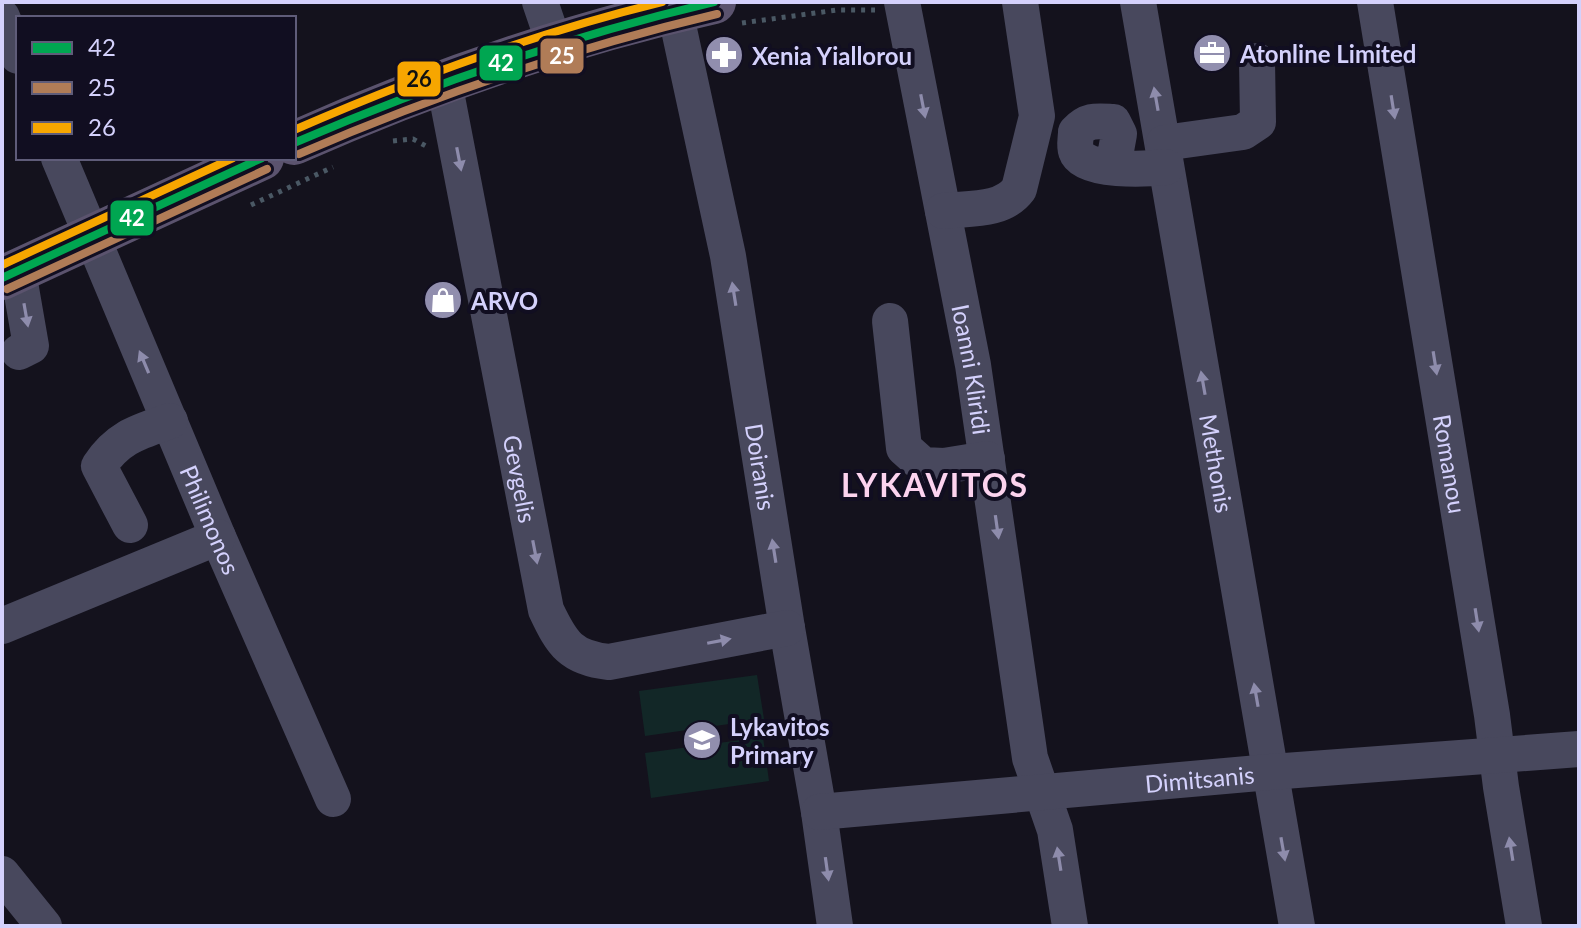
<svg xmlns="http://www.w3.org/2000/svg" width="1581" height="928" viewBox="0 0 1581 928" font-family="Lato,sans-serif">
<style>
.green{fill:#122727}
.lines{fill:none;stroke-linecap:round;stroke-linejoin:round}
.path{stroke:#4a5864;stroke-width:5;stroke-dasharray:4 6;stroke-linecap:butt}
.minor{stroke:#48485d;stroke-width:36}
.major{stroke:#5b536e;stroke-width:44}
.bus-1-casing{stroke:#110e21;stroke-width:14}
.bus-2-casing{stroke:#110e21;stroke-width:14}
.bus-3-casing{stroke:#110e21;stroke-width:14}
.bus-1{stroke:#00a651;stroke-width:8}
.bus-2{stroke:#b07c57;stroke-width:8}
.bus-3{stroke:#f7a600;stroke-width:8}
.oneway{fill:#8e8cac}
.labels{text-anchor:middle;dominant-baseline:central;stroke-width:8;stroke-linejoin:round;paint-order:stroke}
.poi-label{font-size:24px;font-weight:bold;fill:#d4d1fc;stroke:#110e21;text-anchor:start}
.street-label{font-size:24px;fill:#d4d1fc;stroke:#110e21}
.district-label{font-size:32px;font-weight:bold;letter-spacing:2px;fill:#fcd3ef;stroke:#110e21}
.line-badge{stroke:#110e21;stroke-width:3}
.badge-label{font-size:22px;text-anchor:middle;font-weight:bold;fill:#fff}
.pale-badge-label{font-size:22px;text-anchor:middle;font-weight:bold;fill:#111}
</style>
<rect width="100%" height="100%" fill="#14121d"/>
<path class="green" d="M757 675 764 719 645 736 639 691Z
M763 737 769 781 651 798 645 753Z"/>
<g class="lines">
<path class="path" d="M742 23 837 10H875
M393 141 413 139 426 146
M251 205 333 167"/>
<g class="minor">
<path d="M540 2 554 43"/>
<path id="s1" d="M902 2 973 365 1030 758 1055 830 1070 926"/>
<path id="s2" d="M1138 2 1297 926"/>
<path id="s3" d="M1375 2 1492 715 1501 787 1524 926"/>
<path id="s4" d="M675 11 728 256 787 628 819 812 835 926"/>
<path d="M2 17 18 56"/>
<path id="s5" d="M444 82 546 610C562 644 571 658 609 662L787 628"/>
<path d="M1164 143 1243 132 1258 122 1257 61"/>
<path id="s6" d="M59 158 218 537 333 799"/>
<path d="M1113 167 1119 134 1113 122C1097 121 1088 119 1076 132 1076 137 1074 146 1076 151 1083 173 1148 169 1166 167"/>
<path d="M943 211C969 208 1002 212 1019 189L1037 116 1020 2"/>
<path d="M18 271 31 346 19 352"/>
<path d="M890 321 904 448 923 465 944 466 987 459"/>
<path d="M130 525 99 466C118 437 138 432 170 421"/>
<path d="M2 626 218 537"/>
<path id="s7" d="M819 812 1270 772 1579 749"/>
<path d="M2 874 44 926"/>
</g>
<path class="major" d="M294 143C429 83 569 34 714 2
M2 278 262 158"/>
<g class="bus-1-casing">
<path id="bus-1" d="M294 143C431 84 569 36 714 2
M2 278 262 158"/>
</g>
<g class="bus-2-casing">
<path id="bus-2" d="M299 154C435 95 573 48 717 14
M7 289 267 169"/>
</g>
<g class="bus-3-casing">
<path id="bus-3" d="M294 130C413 78 535 33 662 2
M2 265 233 158"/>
</g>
<use href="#bus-1" class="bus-1"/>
<use href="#bus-2" class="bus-2"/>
<use href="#bus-3" class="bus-3"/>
</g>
<defs><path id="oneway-solid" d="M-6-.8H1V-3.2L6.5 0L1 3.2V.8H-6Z" transform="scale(2)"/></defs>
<g class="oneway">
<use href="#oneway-solid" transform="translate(1156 99) rotate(-100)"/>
<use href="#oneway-solid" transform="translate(923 106) rotate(79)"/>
<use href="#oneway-solid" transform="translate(1393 107) rotate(81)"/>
<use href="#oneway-solid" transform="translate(459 159) rotate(79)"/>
<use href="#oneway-solid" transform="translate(734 294) rotate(-99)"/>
<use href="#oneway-solid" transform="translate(26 315) rotate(80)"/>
<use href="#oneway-solid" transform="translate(144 362) rotate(-113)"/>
<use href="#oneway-solid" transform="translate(1435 363) rotate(81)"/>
<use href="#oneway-solid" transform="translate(1203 383) rotate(-100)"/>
<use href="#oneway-solid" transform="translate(997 527) rotate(82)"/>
<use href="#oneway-solid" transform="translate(774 551) rotate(-99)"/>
<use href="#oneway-solid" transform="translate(535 552) rotate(79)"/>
<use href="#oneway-solid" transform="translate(1477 620) rotate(81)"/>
<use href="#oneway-solid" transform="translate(719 641) rotate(-11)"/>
<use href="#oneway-solid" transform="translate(1256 695) rotate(-100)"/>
<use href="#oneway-solid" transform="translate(1283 849) rotate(80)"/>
<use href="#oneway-solid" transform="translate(1511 849) rotate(-99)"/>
<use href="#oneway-solid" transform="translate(1059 859) rotate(-99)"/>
<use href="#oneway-solid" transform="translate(827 869) rotate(82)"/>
</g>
<defs>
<g id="office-disc" transform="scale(2)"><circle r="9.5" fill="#918eae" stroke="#110e21"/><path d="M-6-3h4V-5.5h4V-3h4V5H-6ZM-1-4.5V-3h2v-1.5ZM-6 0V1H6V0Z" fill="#fff"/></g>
<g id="pharmacy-disc" transform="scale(2)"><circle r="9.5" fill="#918eae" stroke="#110e21"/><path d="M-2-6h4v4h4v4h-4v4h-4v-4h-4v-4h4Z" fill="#fff"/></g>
<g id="shop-disc" transform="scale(2)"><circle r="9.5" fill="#918eae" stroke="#110e21"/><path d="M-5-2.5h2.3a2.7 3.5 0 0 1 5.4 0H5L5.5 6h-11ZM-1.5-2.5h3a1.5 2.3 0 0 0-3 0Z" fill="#fff"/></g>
<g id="school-disc" transform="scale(2)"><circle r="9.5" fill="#918eae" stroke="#110e21"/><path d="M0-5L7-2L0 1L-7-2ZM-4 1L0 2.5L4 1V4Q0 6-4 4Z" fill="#fff"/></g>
</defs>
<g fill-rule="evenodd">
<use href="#office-disc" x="1212" y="53"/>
<use href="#pharmacy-disc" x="724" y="55"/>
<use href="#shop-disc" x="443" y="300"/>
<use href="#school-disc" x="702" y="740"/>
</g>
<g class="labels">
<g class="poi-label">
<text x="1240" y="53">Atonline Limited</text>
<text x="752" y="55">Xenia Yiallorou</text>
<text x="471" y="300">ARVO</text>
<text x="730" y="726">Lykavitos<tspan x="730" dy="28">Primary</tspan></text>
</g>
<g class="street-label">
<text stroke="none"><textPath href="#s1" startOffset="374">Ioanni Kliridi</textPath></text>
<text stroke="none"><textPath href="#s2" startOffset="468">Methonis</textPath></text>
<text stroke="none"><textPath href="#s3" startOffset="468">Romanou</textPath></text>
<text stroke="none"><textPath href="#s4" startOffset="464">Doiranis</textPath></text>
<text stroke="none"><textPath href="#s5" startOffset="404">Gevgelis</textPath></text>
<text stroke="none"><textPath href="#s6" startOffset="392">Philimonos</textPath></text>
<text stroke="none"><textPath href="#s7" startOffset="382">Dimitsanis</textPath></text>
</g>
<g class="district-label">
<text x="935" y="484">LYKAVITOS</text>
</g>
</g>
<g class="line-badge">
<rect x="539" y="37" width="46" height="38" rx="8" fill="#b07c57"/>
<rect x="478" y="44" width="46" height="38" rx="8" fill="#00a651"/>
<rect x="396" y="60" width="46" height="38" rx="8" fill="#f7a600"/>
<rect x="109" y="199" width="46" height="38" rx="8" fill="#00a651"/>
</g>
<g class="badge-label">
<text x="562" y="64">25</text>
<text x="501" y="71">42</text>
<text x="132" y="226">42</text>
</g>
<g class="pale-badge-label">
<text x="419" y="87">26</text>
</g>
<rect width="1581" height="928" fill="none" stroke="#d4d1fc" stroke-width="8"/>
<rect x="16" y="16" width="280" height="144" fill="#110e21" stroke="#5f5c79" stroke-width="2"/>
<rect x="32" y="42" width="40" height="12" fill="#00a651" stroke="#5f5c79" stroke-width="2"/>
<text x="88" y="56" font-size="24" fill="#d4d1fc">42</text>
<rect x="32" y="82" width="40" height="12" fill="#b07c57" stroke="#5f5c79" stroke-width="2"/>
<text x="88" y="96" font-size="24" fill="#d4d1fc">25</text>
<rect x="32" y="122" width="40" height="12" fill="#f7a600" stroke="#5f5c79" stroke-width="2"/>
<text x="88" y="136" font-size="24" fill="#d4d1fc">26</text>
</svg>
